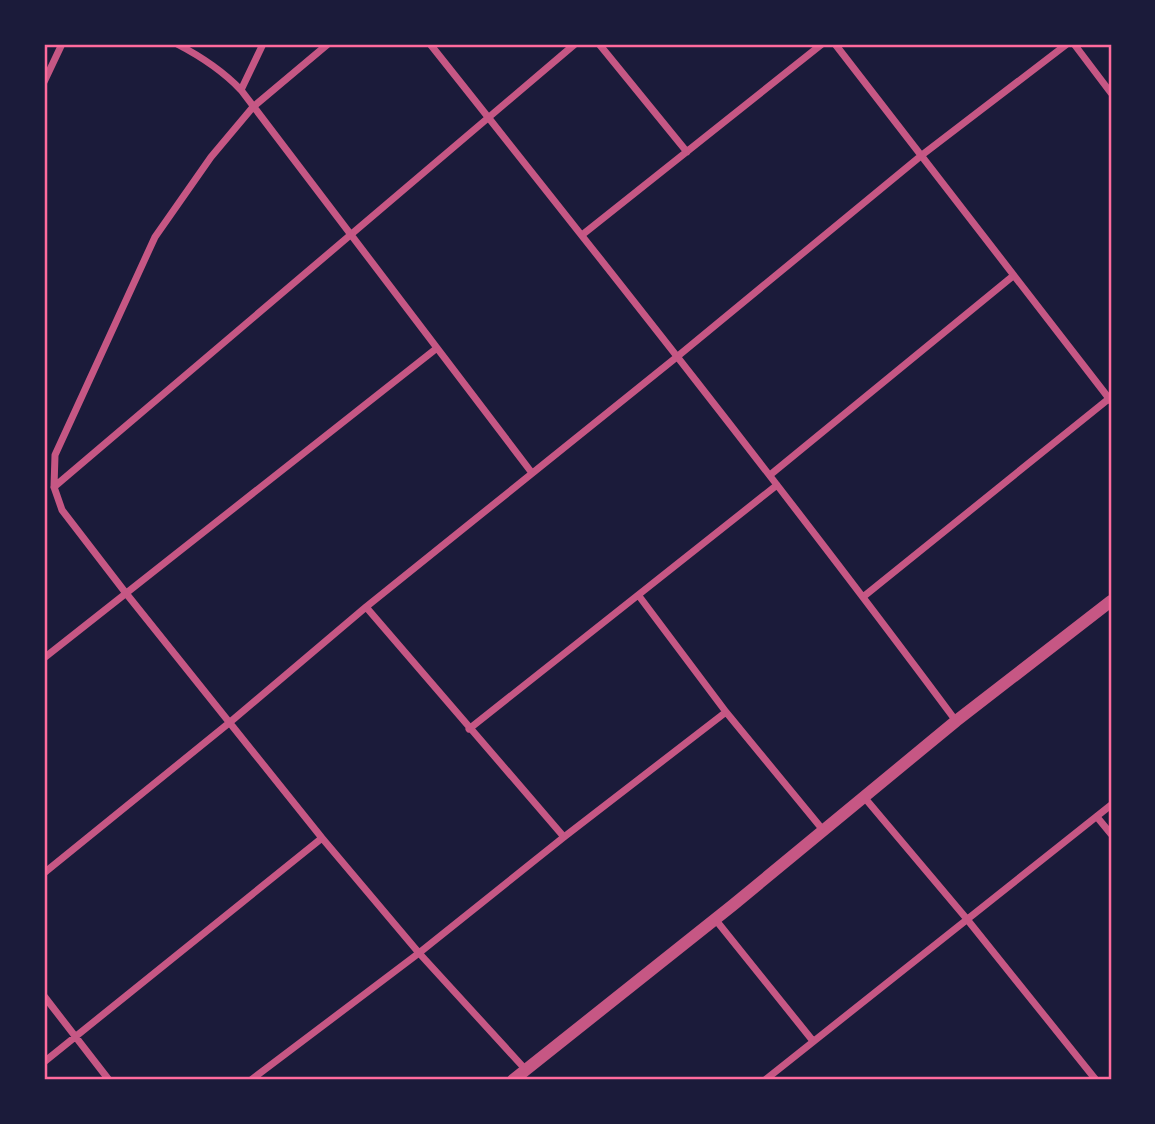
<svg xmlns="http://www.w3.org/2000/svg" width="1155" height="1124" viewBox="0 0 1155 1124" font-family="'Archivo Narrow',sans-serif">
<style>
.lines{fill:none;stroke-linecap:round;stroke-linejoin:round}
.minor{stroke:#c65784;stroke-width:7}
.tertiary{stroke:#c65784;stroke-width:12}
.neatline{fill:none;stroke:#ff6b9d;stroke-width:2.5}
</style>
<rect width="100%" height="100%" fill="#1b1b3a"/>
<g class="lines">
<path class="minor" d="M177 44C202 57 222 70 241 90L532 473
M328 44 253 107 211 157 155 237 55 455 54 487 62 510 125 592 322 838 419 953 526 1070
M430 44C608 268 785 491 956 721
M599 44 687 152
M835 44 1111 401
M1074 44 1111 93
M44 82 62 44
M241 90 263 44
M582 235 822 44
M770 475 1013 276
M54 487 575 44
M639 596 726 712 823 830
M863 597 1111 397
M366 607 564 837
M44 658 437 348
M469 729 777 485
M864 797 966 918 1096 1080
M1097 817 1111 834
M44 873 229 723 366 607 678 356 922 155 1067 44
M715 919 813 1041
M44 996 109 1080
M44 1062 322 838
M251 1080 419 953 564 837 726 712
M765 1080 1111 805"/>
<path class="tertiary" d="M513 1080 733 905 956 721 1111 601"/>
</g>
<rect width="1155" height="1124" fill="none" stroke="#1b1b3a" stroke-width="91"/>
<rect x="46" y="46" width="1064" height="1032" class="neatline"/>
</svg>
